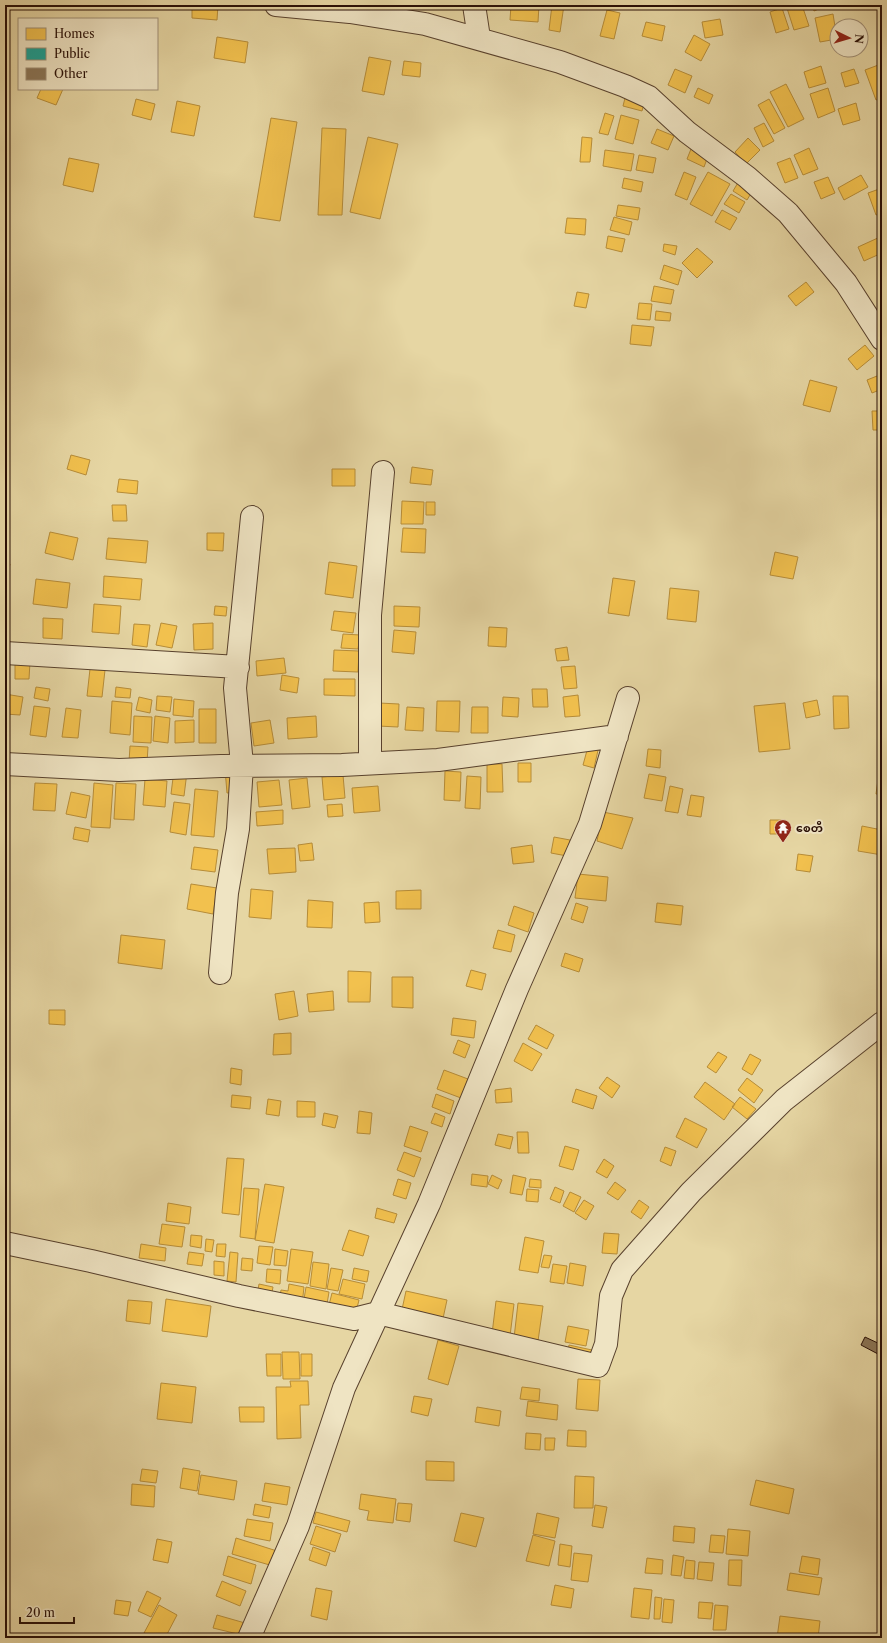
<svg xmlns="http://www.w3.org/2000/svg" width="887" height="1643" viewBox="0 0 887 1643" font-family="'Libre Caslon Text','Noto Sans Myanmar',serif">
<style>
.homes{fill:#f2c14e;stroke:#b68c38}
.public{fill:#17a398;stroke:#1c776c}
.building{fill:#8b7658;stroke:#290f06}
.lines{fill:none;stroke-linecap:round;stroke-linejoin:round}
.minor-casing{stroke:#58412d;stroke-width:24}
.minor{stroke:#efe4c3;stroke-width:22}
.labels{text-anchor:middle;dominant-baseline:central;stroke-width:4;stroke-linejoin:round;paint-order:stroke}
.poi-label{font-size:11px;font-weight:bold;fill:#290f06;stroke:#efe4c3;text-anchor:start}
</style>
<rect width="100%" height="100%" fill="#e6d6a3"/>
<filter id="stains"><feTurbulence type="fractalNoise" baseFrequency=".005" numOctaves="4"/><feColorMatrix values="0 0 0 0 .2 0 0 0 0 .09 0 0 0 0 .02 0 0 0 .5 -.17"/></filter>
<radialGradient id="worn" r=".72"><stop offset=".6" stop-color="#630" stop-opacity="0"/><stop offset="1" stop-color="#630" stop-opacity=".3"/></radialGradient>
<path class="homes" d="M192 5H218L217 20 192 18Z
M511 5H539L538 22 510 20Z
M552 5H564L560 32 549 30Z
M786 5H802L809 26 794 30Z
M812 5H826V6L814 11Z
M782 8 789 29 776 33 770 12Z
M607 10 620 13 614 39 600 36Z
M833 14 837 39 820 42 815 18Z
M720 19 723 35 705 38 702 22Z
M646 22 665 26 662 41 642 36Z
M694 35 710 44 701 61 685 52Z
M217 37 248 42 245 63 214 58Z
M369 57 391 61 384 95 362 91Z
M404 61 421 63 420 77 402 75Z
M881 64 882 98 876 100 865 70Z
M821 66 826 83 809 88 804 72Z
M675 69 692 76 685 93 668 85Z
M854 69 859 83 845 87 841 73Z
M786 84 804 119 788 127 770 92Z
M698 88 713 95 709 104 694 97Z
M828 88 835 111 818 118 810 94Z
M41 89H63L56 105 37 98Z
M626 94 645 99 642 111 623 106Z
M136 99 155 104 151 120 132 115Z
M769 99 785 128 774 134 758 105Z
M177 101 200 106 194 136 171 132Z
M856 103 860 120 843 125 838 109Z
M605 113 614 116 608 135 599 133Z
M621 115 639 120 633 144 615 139Z
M271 118 297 122 280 221 254 217Z
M764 123 774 141 763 147 754 128Z
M322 128 346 129 342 215H318Z
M657 129 674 136 668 150 651 143Z
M368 137 398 144 380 219 350 212Z
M582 137 592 138 590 162H580Z
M748 138 760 150 746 164 735 152Z
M809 148 818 169 803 175 794 155Z
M691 149 708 156 704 167 687 159Z
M605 150 634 154 631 171 603 166Z
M639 155 656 158 653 173 636 170Z
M69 158 99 164 93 192 63 185Z
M790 158 798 178 785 183 777 163Z
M684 172 696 177 687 200 675 195Z
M708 172 730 184 712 216 690 204Z
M861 175 868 187 844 200 838 188Z
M828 177 835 193 821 199 814 182Z
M624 178 643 182 641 192 622 188Z
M739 181 753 190 747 200 733 191Z
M882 188V213L876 215 868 193Z
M731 194 745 202 739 213 724 204Z
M618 205 640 208 638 220 616 216Z
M722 210 737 218 730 230 715 222Z
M614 217 632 222 629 235 610 230Z
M567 218 586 219 585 235 565 233Z
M608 236 625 239 622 252 606 248Z
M880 237 882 241V253L864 261 858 247Z
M664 244 677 246 675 255 663 251Z
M697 248 713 262 697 278 682 263Z
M664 265 682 271 678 285 660 279Z
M806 282 814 292 796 306 788 296Z
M654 286 674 290 671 304 651 301Z
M577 292 589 294 586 308 574 306Z
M639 303 652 304 650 320 637 319Z
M656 311 671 313 670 321 655 320Z
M632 325 654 327 651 346 630 344Z
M865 345 874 356 857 370 848 359Z
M882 374V389L872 393 867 380Z
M810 380 837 387 830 412 803 405Z
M872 411H882V430H873Z
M71 455 90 460 86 475 67 469Z
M412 467 433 470 431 485 410 483Z
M332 469H355V486H332Z
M119 479 138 481 137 494 117 492Z
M402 501 424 502 423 524H401Z
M426 502H435V515H426Z
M112 505H126L127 521H113Z
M403 528 426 529 425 553 401 552Z
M50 532 78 538 73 560 45 553Z
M207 533H224L223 551 207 550Z
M108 538 148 541 146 563 106 559Z
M775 552 798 557 793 579 770 575Z
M329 562 357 566 353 598 325 594Z
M5 563 10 564 5 585Z
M104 576 142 579 140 600 103 597Z
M613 578 635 581 629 616 608 613Z
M36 579 70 583 67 608 33 604Z
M670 588 699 591 696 622 667 619Z
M94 604 121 606 119 634 92 632Z
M215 606 227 607 226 616 214 615Z
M394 606 420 607 419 627 394 626Z
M334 611 356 613 353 633 331 630Z
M43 618 63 619 62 639 43 638Z
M161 623 177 626 172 648 156 645Z
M213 623V649L194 650 193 624Z
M134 624 150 625 147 647 132 645Z
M489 627 507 628 506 647 488 646Z
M394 630 416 632 414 654 392 652Z
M343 634 360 635 358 649 341 648Z
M567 647 569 660 557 661 555 649Z
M334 650 359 651 358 672 333 671Z
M284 658 286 673 257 676 256 661Z
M15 661 30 662 29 679H15Z
M575 666 577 688 564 689 561 667Z
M90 669 105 670 102 697 87 696Z
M282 675 299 678 297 693 280 690Z
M324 679H355V696L324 695Z
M36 687 50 689 48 701 34 698Z
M116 687 131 689 130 698 115 697Z
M532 689H547L548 707H533Z
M5 694 23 697 20 715 5 714Z
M578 695 580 716 565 717 563 697Z
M157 696 172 697 170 712 156 710Z
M833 696H848L849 728 834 729Z
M139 697 152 700 150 713 136 710Z
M503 697 519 698 518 717 502 716Z
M174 699 194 701 193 717 173 715Z
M817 700 820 715 806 718 803 703Z
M112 701 132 703 130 735 110 733Z
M437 701H460L459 732 436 731Z
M379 703 399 704 398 727 378 726Z
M785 703 790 749 759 752 754 706Z
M34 706 50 708 46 737 30 735Z
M407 707 424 708 423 731 405 730Z
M472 707H488V733H471Z
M66 708 81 710 78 738 62 737Z
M199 709H216V743H199Z
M134 716 152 717 151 743 133 742Z
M155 716 170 718 168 743 153 741Z
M316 716 317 737 288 739 287 718Z
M194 720V742L175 743V721Z
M270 720 274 743 254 746 251 723Z
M589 743 599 746 594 768 583 765Z
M130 746 148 747 147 763 129 762Z
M648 749 661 750 660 768 646 766Z
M518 763H531V782H518Z
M487 764H502L503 792H487Z
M880 765H882V794H876Z
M237 768 238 792 227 793 225 769Z
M174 770 187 772 184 796 171 794Z
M445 771 461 772 460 801 444 800Z
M649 774 666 777 662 801 644 798Z
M343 775 345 798 324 800 322 777Z
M467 776 481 777 480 809 465 808Z
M307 778 310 807 292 809 289 780Z
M145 779 167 781 165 807 143 805Z
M279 780 282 805 259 807 257 782Z
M35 783 57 784 55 811 33 810Z
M94 783 113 785 110 828 91 827Z
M116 783 136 784 134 820 114 819Z
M378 786 380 811 354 813 352 788Z
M670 786 683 789 678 813 665 811Z
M195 789 218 791 214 837 191 835Z
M71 792 90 796 86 818 66 814Z
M691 795 704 797 701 817 687 815Z
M174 802 190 804 186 835 170 832Z
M342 804 343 816 328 817 327 805Z
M283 810V824L257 826 256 812Z
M603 812 633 818 622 849 597 841Z
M770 820H781V834H770Z
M862 826 882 830V855L858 851Z
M75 827 90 830 88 842 73 839Z
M554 837 570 840 567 856 551 853Z
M312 843 314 860 300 861 298 845Z
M532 845 534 862 513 864 511 848Z
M194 847 218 850 215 872 191 869Z
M295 848 296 872 269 874 267 849Z
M798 854 813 856 810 872 796 870Z
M578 874 608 877 606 901 575 898Z
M191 884 217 888 213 914 187 909Z
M251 889 273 891 271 919 249 917Z
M421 890V909H396V891Z
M308 900 333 902 332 928 307 927Z
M379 902 380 922 365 923 364 903Z
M576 903 588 907 583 923 571 919Z
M657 903 683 906 681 925 655 922Z
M514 906 534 913 528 932 508 925Z
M498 930 515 935 511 952 493 948Z
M121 935 165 940 162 969 118 963Z
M565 953 583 959 579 972 561 966Z
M471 970 486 974 482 990 466 986Z
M348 971 371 972 370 1002H348Z
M392 977H413V1008L392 1007Z
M294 991 298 1016 279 1020 275 994Z
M333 991 334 1010 309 1012 307 994Z
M49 1010H65V1025L49 1024Z
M453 1018 476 1021 474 1038 451 1035Z
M536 1025 554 1035 547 1049 528 1039Z
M291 1033V1054L273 1055 274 1034Z
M458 1040 470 1045 465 1058 453 1053Z
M523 1043 542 1054 532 1071 514 1061Z
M718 1052 727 1057 716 1073 707 1067Z
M750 1054 761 1060 752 1075 742 1069Z
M231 1068 242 1070 241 1085 230 1083Z
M444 1070 468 1079 461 1098 437 1089Z
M607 1077 620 1086 612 1098 599 1088Z
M747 1078 763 1090 754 1103 738 1090Z
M705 1082 735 1104 724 1120 694 1097Z
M511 1088 512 1102 496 1103 495 1090Z
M576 1089 597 1096 593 1109 572 1102Z
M436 1094 454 1101 450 1114 432 1107Z
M232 1095 251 1097 250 1109 231 1107Z
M740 1097 756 1109 747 1119 732 1107Z
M268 1099 281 1101 279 1116 266 1114Z
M297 1101 315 1102V1117H297Z
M359 1111 372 1113 370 1134 357 1133Z
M324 1113 338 1116 335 1128 322 1125Z
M435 1113 445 1117 442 1127 431 1123Z
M685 1118 707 1129 697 1148 676 1137Z
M410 1126 428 1132 421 1152 404 1146Z
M517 1132H528L529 1153H518Z
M498 1134 513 1137 510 1149 495 1145Z
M565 1146 579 1150 573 1170 559 1166Z
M665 1147 676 1151 671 1166 660 1161Z
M404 1152 421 1158 414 1177 397 1170Z
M227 1158 244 1159 239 1215 222 1213Z
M604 1159 614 1166 607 1178 596 1172Z
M472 1174 488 1176 487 1187 471 1185Z
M492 1175 502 1180 498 1189 488 1184Z
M513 1175 526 1178 522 1195 510 1193Z
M398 1179 411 1183 406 1199 393 1195Z
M530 1179 541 1180V1188L529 1187Z
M615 1182 626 1190 618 1200 607 1193Z
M265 1184 284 1187 274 1243 255 1240Z
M555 1187 564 1191 560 1203 550 1199Z
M244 1188 259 1189 255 1239 240 1237Z
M527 1189 539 1190 538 1202 526 1201Z
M570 1192 581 1197 574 1212 563 1206Z
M584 1200 594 1206 586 1220 575 1213Z
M639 1200 649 1207 641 1219 631 1212Z
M168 1203 191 1207 189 1224 166 1221Z
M377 1208 397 1214 394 1223 375 1218Z
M162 1224 185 1227 182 1247 159 1244Z
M349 1230 369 1236 363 1256 342 1250Z
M604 1233 619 1234 617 1254 602 1253Z
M191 1235 202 1236 201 1248 190 1246Z
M525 1237 544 1241 538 1273 519 1270Z
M206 1239 214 1240 212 1252 205 1251Z
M141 1244 166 1248 165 1261 139 1258Z
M217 1244H226L225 1257 216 1256Z
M259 1246 273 1247 270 1265 257 1263Z
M275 1249 288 1251 286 1266 274 1265Z
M291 1249 313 1252 308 1284 287 1281Z
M189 1252 204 1254 202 1266 187 1264Z
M230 1252 238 1253 236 1282 227 1281Z
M544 1255 552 1256 549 1268 541 1267Z
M242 1258 253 1259 252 1271 241 1270Z
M214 1261 224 1262V1276L214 1275Z
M313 1262 329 1264 326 1289 310 1286Z
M570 1263 586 1266 583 1286 567 1283Z
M553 1264 567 1266 564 1284 550 1282Z
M331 1268 343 1270 338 1291 327 1289Z
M354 1268 369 1271 367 1282 352 1279Z
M267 1269 281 1270 280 1284 266 1282Z
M343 1279 365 1284 362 1299 339 1294Z
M259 1284 273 1287 271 1298 257 1295Z
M289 1284 304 1287 302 1305 279 1302 281 1290 288 1291Z
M306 1287 329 1292 326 1310 303 1305Z
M406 1291 447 1300 442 1323 401 1314Z
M332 1293 359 1300 355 1316 328 1309Z
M166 1299 211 1306 207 1337 162 1331Z
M128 1300 152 1302 150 1324 126 1321Z
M496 1301 514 1304 510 1336 492 1334Z
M518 1303 543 1306 538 1341 514 1338Z
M568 1326 589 1330 586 1346 565 1342Z
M438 1340 459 1346 448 1385 428 1379Z
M569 1345 592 1350 590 1360 567 1356Z
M282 1352H299L300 1379H283Z
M266 1354H281V1376H267Z
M301 1354H312V1376H301Z
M578 1379 600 1380 598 1411 576 1409Z
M290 1381H308L309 1405H300L301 1438 277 1439 276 1387H291Z
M161 1383 196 1387 192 1423 157 1419Z
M522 1387 540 1389 539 1401 520 1399Z
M414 1396 432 1399 428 1416 411 1412Z
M528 1401 558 1405 557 1420 526 1416Z
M239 1407H264V1422H240Z
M477 1407 501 1411 499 1426 475 1422Z
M568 1430 586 1431V1447L567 1446Z
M526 1433 541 1434 540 1450 525 1449Z
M545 1438H555L554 1450H545Z
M426 1461 454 1462V1481L426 1480Z
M183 1468 200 1471 197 1491 180 1488Z
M142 1469 158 1471 156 1483 140 1481Z
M201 1475 237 1481 234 1500 198 1494Z
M575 1476 594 1477 593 1508H574Z
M756 1480 794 1489 789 1514 750 1505Z
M265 1483 290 1487 287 1505 262 1501Z
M132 1484 155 1486 154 1507 131 1505Z
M361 1494 396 1499 393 1523 367 1520 369 1511 359 1509Z
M398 1503 412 1504 410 1522 396 1520Z
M255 1504 271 1507 269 1518 253 1515Z
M595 1505 607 1507 603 1528 592 1526Z
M316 1512 350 1521 347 1532 313 1523Z
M461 1513 484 1518 476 1547 454 1541Z
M537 1513 559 1518 555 1538 533 1534Z
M247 1519 273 1523 270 1541 244 1536Z
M316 1526 341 1534 335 1552 310 1544Z
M674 1526 695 1528 694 1543 673 1541Z
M728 1529 750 1531 748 1556 726 1554Z
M533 1535 555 1541 549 1566 526 1561Z
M711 1535 725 1536 723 1553 709 1552Z
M236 1538 277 1551 273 1566 232 1554Z
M157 1539 172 1542 168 1563 153 1560Z
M560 1544 572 1546 570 1567 558 1565Z
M313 1547 330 1553 326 1566 309 1560Z
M574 1553 592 1555 588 1582 571 1580Z
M673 1555 684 1557 681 1576 671 1575Z
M228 1556 256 1565 251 1584 223 1575Z
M802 1556 820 1559 818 1575 799 1572Z
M647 1558 663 1560 662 1574 645 1573Z
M686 1560 695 1561 694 1579 684 1578Z
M729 1560H742L741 1586 728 1585Z
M699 1562 714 1563 712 1581 697 1579Z
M790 1573 822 1578 819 1595 787 1590Z
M222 1581 246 1591 240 1606 216 1596Z
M555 1585 574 1589 571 1608 551 1605Z
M316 1588 332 1591 327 1620 311 1616Z
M634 1588 652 1590 649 1619 631 1617Z
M147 1591 161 1598 151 1617 138 1611Z
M655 1597 662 1598 660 1619H654Z
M664 1599 674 1600 672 1623 662 1622Z
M116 1600 131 1602 128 1616 114 1614Z
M699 1602 713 1603 711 1619 698 1618Z
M159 1605 177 1615 165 1638H154L144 1633Z
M715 1605 728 1606 726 1630H713Z
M217 1615 245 1623 242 1635 213 1628Z
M780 1616 820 1621 818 1638H777Z"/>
<path class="public" d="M837 1635 862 1638H836Z"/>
<path class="building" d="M865 1337 882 1345 878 1354 861 1345Z"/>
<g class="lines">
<g class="minor-casing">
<path id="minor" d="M276 5 350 12 425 24 560 62 625 86 649 97 687 132 747 177 788 213 846 283 882 339
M474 5 479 38
M5 653 238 667
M370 763V615L383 472
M5 764 119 770 221 766 342 765 438 760 617 736
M220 973 227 893 238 829 242 765 235 688 252 517
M5 1243 91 1261 239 1296 354 1319 378 1313 598 1366 606 1344 611 1296 622 1270 691 1192 784 1100 882 1023
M249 1638 298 1526 344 1388 429 1204 517 989 590 824 628 698"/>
</g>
<use href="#minor" class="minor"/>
</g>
<defs>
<g id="temple-pin" transform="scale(0.9)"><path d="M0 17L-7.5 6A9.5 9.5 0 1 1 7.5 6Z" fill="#8f2418" stroke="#efe4c3"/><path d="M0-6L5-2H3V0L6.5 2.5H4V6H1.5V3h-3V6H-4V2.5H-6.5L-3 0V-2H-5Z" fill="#fff"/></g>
</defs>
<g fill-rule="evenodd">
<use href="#temple-pin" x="783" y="828"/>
</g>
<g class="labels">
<g class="poi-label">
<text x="796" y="828">စေတီ</text>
</g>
</g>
<rect width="887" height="1643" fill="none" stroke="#e6d6a3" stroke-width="20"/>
<rect x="6" y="6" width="875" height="1631" fill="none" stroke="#290f06" stroke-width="2"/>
<rect x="10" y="10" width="867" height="1623" fill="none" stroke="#290f06"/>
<rect x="18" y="18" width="140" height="72" fill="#efe4c3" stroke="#a08f77"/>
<rect x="26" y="28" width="20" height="12" fill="#f2c14e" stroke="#a08f77"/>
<text x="54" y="38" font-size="12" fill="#290f06">Homes</text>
<rect x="26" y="48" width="20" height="12" fill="#17a398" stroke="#a08f77"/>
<text x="54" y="58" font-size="12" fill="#290f06">Public</text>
<rect x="26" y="68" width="20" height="12" fill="#8b7658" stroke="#a08f77"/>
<text x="54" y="78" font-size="12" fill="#290f06">Other</text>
<g transform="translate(849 38) rotate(95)"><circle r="19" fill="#efe4c3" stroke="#a08f77"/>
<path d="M0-3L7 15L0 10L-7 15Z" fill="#8f2418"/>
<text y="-6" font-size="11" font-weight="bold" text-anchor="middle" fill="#290f06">N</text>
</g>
<path d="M20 1617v6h54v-6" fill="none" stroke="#290f06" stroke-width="2"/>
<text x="26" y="1617" font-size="12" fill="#290f06" stroke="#efe4c3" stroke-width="3" paint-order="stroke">20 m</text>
<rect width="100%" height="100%" filter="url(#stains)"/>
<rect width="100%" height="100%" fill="url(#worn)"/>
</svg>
